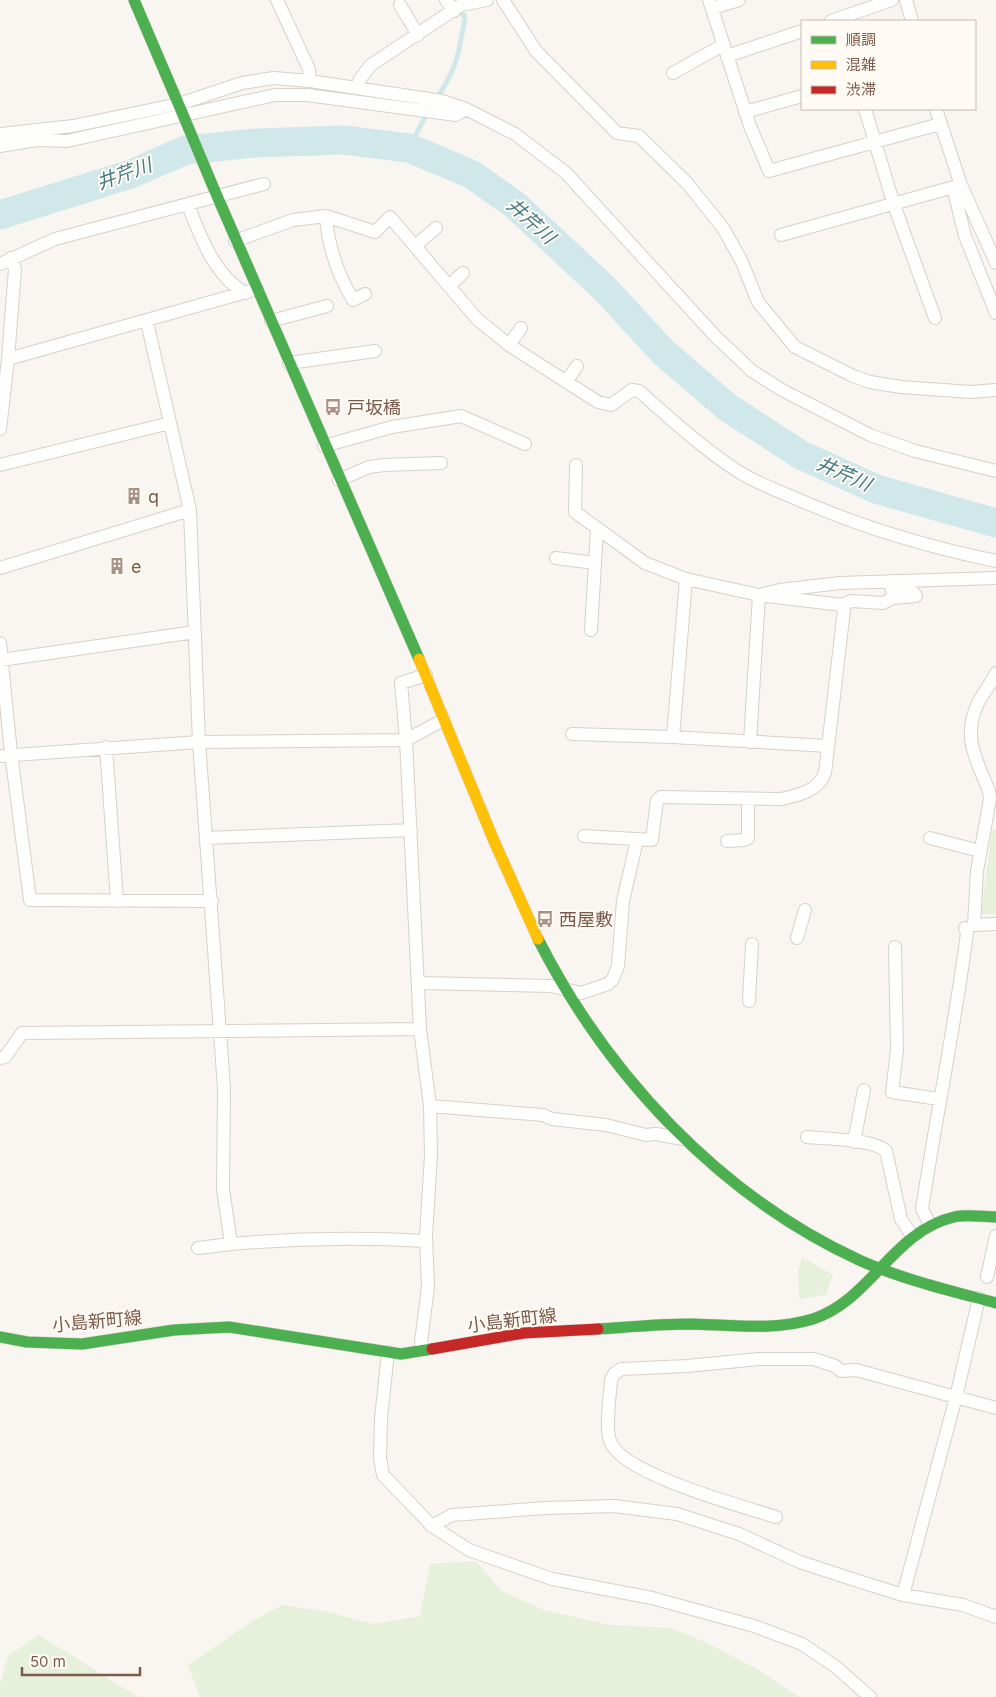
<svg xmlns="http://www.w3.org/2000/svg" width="996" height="1697" viewBox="0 0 996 1697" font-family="Inter,'Noto Sans JP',sans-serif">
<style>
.green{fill:#e7f0db}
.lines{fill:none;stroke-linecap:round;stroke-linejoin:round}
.stream{stroke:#d0e8ea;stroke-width:5}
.river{stroke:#d0e8ea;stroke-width:29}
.street-casing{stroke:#d7d1cb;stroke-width:14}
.fast-casing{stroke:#d9d2cb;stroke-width:12}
.slow-casing{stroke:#d9d2cb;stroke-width:12}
.jam-casing{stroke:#d9d2cb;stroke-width:12}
.street{stroke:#fefefd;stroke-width:12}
.fast{stroke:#4caf50;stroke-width:11}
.slow{stroke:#ffc107;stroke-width:11}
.jam{stroke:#c62828;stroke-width:11}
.fast-bridge-casing{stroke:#d9d2cb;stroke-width:12;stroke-linecap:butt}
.fast-bridge{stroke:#4caf50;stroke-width:11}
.labels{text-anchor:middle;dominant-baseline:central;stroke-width:4;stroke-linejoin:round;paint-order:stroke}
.poi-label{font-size:18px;fill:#7a5c4d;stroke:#fffaf3;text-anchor:start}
.street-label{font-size:18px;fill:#7a5c4d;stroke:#fffaf3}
.water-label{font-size:19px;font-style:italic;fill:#437c86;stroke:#fffaf3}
</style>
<rect width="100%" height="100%" fill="#f9f5f0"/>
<path class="green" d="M992 830H996V914H981Z
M802 1257 833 1275 826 1295 799 1299 798 1270Z
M476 1561 501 1591 544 1610 610 1625 671 1628 705 1642 759 1670 799 1697H200L188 1665 251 1622 282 1605 323 1611 374 1624 420 1616 430 1564Z
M39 1635 138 1697H0V1683L8 1656Z"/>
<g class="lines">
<path class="stream" d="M436 99C457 69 459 53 465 17L458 7
M409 148 427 113"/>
<path class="river" d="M0 215 131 174 186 150 256 143 343 140 409 148 471 174 515 205 605 289 663 352 727 407 801 455 876 489 996 523"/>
<g class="street-casing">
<path id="street" d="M277 0 309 69 310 81
M446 0 454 11
M503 0 536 51 617 133 639 136 687 183 723 228 741 260 758 302 795 347 853 376 870 382 901 387 971 392 996 390
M709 0 750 126 769 171 940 124
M906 0 912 21
M400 5 418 35
M713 8 739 0
M831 21 892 0
M727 56 802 31
M673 73 723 45
M357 88 360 79 371 65 461 5 487 0
M865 109 894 205 935 318
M936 109 961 185 996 263
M745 112 802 96
M0 134 73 126 179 104 242 83 274 78 310 81 442 101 466 109 515 134 566 173 715 336 752 371 782 390 870 435 915 451 996 471
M0 146 37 140 67 141 275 95H307L456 115 466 109
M953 187 965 236 996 313
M188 205C200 236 215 276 245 293
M326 216C328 245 338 275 353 300L365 294
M781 235 961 185
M235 241 293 220 326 216 375 232 390 217 477 319 509 345 598 402 611 405 632 390 639 391C671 419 703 449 739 472 757 483 778 491 797 499 861 527 928 547 996 561
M416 245 436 228
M0 264 55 239 264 184
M450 285 463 273
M271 321 327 306
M147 322 190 510 199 742 224 1088 223 1189 231 1244 198 1248
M509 345 521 328
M8 359 257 289
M289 363 375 351
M566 382 577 366
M0 429 8 359 15 269 11 258
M324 446 392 427 461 416 525 444
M0 465 170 423
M576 465 575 512 645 563 686 579 759 595 780 590 840 583 996 578
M339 480 369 467 384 465 441 463
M556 558 595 563
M0 568 190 510
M842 605 851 601 883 603 893 598 916 596 913 592 892 591 891 581
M591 630 597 529
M0 643 11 753 30 900 212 901
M1 660 195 632
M996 673C991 684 983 693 978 703 962 737 976 759 989 791L990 799 977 871 974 925 996 924
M572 734 673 737 828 746
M673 737 686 579
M106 747 117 901
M0 756 199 742 406 740 443 720
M584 836 652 840 657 800 661 797 781 799C799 795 818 791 825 773L844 610 842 605 759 595 750 742
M206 838 411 830
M930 838 980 851
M727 841 744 840 748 838V799
M797 938 805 910
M895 947 897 1050 892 1092 939 1099
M419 983 551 986 581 993 608 984 613 979 618 966 623 901 637 840
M749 1001 752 944
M0 1058 5 1057 22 1033 420 1029
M430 1106 543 1115 552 1119 606 1125 646 1135 656 1134 683 1139
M807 1137C826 1139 873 1139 886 1151L901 1219 912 1236
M854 1142 864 1090
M930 1225 922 1209C936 1117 955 1026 967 933L965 928
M231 1244C297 1238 361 1237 426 1241
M987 1277 996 1236
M423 1349 421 1342 428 1287 426 1236 431 1155 430 1106 420 1029 406 740 401 683 426 675
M388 1352 381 1419 380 1458 383 1475 432 1526 469 1550 552 1579 652 1598 754 1626 802 1644 836 1667 870 1697
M776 1517C742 1506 621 1474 610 1441 605 1427 610 1396 611 1380L614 1374 621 1369 687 1366 759 1359H814L835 1366 841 1371 856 1370 996 1408
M432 1526 452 1515 546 1508 614 1506 677 1514 739 1534 800 1562 858 1581 903 1595 963 1605 996 1617
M903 1595 956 1397 979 1298"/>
</g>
<g class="fast-casing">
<path id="fast" d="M134 0 181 110
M214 189 419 659
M538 939C607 1075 720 1196 859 1260 901 1279 952 1291 996 1303
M598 1329C629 1327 661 1324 692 1324 732 1325 774 1331 813 1319 871 1300 893 1231 954 1217 967 1214 983 1217 996 1217
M0 1337 27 1342 82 1344 174 1330 229 1327 401 1354 432 1349"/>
</g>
<g class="slow-casing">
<path id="slow" d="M419 659 494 841 538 939"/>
</g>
<g class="jam-casing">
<path id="jam" d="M432 1349 524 1333 598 1329"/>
</g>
<use href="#street" class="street"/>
<use href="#fast" class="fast"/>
<use href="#slow" class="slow"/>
<use href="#jam" class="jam"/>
<g class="fast-bridge-casing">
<path id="fast-bridge" d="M181 110 214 189"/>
</g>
<use href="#fast-bridge" class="fast-bridge"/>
</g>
<defs>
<g id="bus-bare" transform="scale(1.35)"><path d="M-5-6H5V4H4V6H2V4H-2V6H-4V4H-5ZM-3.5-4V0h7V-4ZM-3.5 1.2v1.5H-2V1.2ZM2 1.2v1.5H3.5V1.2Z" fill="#a69286" stroke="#fffaf3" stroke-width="2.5" paint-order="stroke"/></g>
<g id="building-bare" transform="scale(1.35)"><path d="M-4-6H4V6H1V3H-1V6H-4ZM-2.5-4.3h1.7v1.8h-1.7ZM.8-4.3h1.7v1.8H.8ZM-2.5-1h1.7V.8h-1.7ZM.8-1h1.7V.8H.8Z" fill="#a69286" stroke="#fffaf3" stroke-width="2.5" paint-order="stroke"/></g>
</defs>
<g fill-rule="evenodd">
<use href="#bus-bare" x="333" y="407"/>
<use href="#building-bare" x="134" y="496"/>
<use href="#building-bare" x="117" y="566"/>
<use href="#bus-bare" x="545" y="919"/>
</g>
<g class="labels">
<g class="poi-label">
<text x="347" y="407">戸坂橋</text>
<text x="148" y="496">q</text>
<text x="131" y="566">e</text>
<text x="559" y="919">西屋敷</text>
</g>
<g class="street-label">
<text transform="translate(512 1320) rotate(-7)">小島新町線</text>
<text transform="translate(97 1321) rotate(-5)">小島新町線</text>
</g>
<g class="water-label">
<text transform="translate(124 174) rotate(-20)">井芹川</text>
<text transform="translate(531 221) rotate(42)">井芹川</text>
<text transform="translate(844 474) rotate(24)">井芹川</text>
</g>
</g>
<rect x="801" y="20" width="175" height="90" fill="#fffaf3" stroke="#cabbb1"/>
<rect x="811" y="36" width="25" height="8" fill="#4caf50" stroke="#cabbb1"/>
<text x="846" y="45" font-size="15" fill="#7a5c4d">順調</text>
<rect x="811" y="61" width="25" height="8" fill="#ffc107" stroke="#cabbb1"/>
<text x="846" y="70" font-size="15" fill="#7a5c4d">混雑</text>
<rect x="811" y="86" width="25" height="8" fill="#c62828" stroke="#cabbb1"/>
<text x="846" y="95" font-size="15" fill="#7a5c4d">渋滞</text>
<path d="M22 1667v8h118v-8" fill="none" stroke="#7a5c4d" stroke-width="2.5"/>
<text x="30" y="1667" font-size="15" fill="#7a5c4d" stroke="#fffaf3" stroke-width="4" paint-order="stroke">50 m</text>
</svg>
